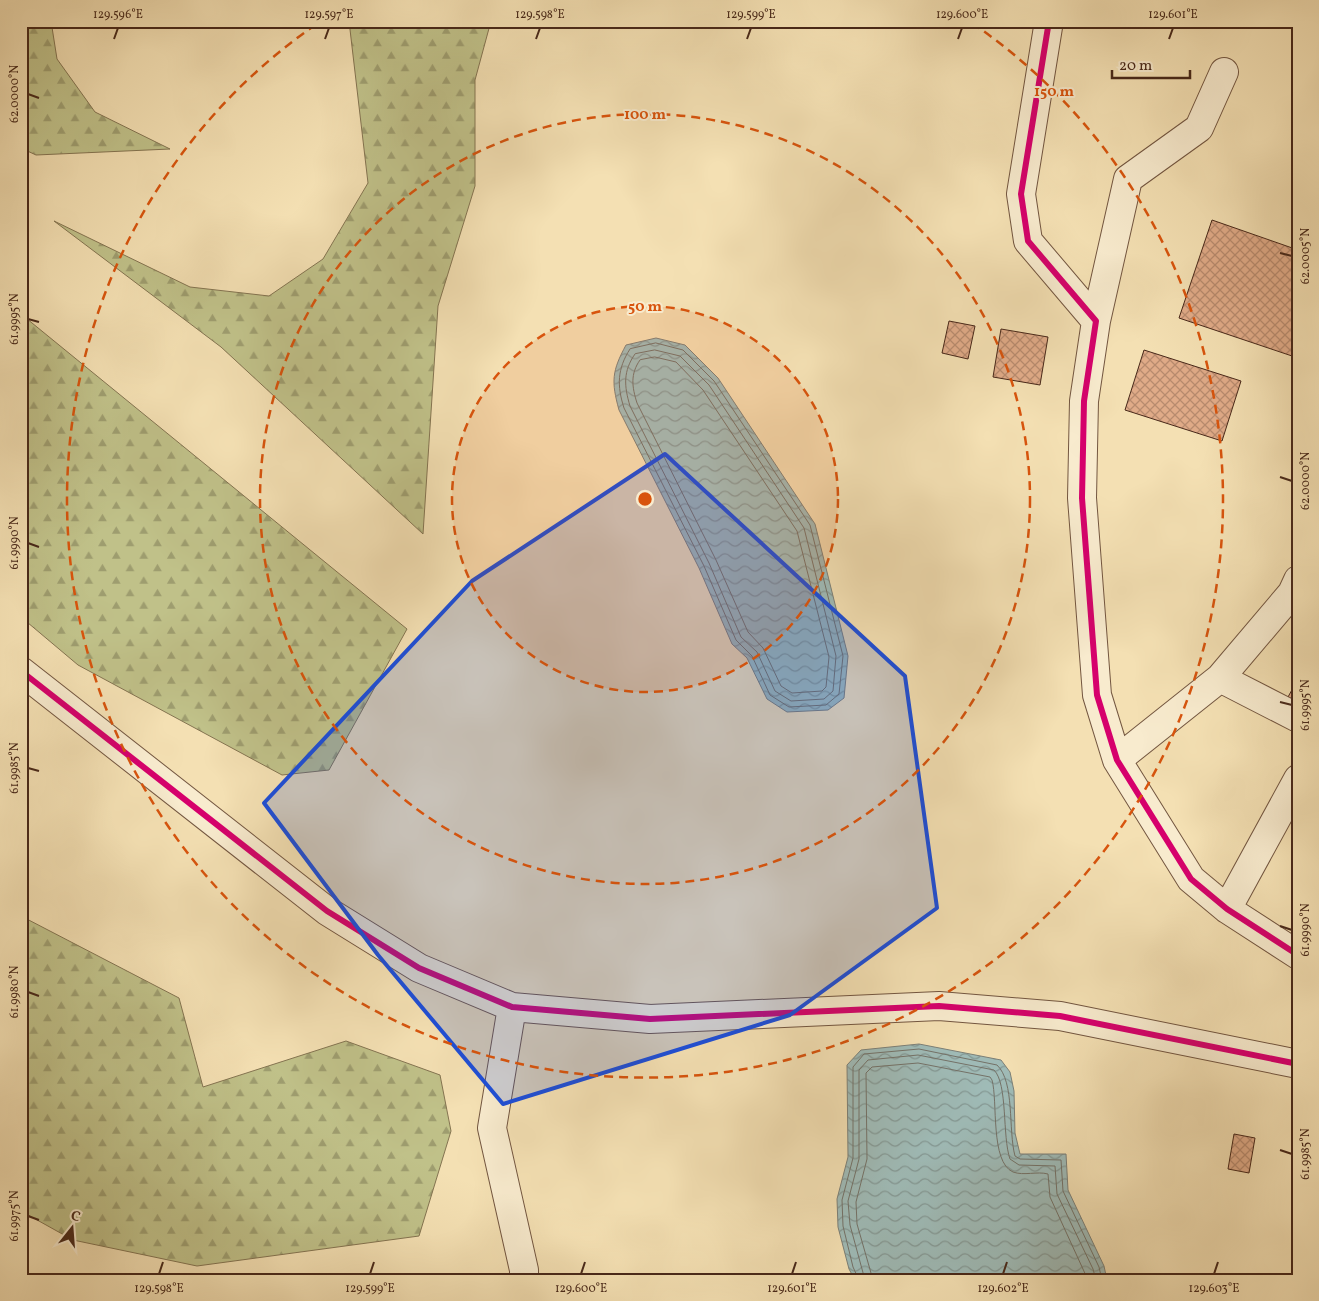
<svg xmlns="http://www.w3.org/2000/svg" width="1319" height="1301" viewBox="0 0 1319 1301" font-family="Vollkorn,serif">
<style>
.forest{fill:url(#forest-firs);stroke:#847451}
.water{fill:url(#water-waves);stroke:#7c8078}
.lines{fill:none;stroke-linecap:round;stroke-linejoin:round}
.shore{stroke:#747268;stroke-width:1}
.building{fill:url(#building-cross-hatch);stroke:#482819}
.minor-casing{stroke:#735640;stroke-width:30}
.minor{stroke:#f8ebce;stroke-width:28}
.cycleway-casing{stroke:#f8ebce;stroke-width:9}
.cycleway{stroke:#d6006c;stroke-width:6}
.marked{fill:#1d4ed8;fill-opacity:0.2;stroke:#1d4ed8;stroke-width:4;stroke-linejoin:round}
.ticks{fill:none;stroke:#482819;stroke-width:2}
.ring{fill:none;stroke:#d8540d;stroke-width:2.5;stroke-dasharray:9 6}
.centre{fill:#d8540d;stroke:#f8ebce;stroke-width:2.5}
.ring-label{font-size:15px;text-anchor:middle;font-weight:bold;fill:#d8540d;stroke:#f8ebce;stroke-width:4;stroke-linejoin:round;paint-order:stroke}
.neatline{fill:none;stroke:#482819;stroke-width:2}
.ticks-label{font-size:12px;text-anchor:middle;fill:#482819}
</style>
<defs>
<pattern id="forest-firs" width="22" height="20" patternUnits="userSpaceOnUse" patternTransform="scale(1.25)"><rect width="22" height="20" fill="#c0c189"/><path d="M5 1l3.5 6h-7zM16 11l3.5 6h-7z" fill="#9e9d6f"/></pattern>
<pattern id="water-waves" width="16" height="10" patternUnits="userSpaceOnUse" patternTransform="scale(1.25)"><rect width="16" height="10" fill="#9fbbb7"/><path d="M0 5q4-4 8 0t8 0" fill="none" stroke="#849894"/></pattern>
<pattern id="building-cross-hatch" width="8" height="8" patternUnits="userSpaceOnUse" patternTransform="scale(1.25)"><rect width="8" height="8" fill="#e0ab88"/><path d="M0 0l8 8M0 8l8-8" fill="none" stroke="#b88b6e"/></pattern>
</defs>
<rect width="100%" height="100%" fill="#f4e0b3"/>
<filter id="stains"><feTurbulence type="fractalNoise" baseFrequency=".004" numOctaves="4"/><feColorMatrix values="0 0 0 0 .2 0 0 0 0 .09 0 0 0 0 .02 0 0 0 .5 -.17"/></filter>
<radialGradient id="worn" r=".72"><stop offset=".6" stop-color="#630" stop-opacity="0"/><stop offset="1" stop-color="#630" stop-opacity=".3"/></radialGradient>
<path class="forest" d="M21 21H51L57 59 95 112 170 149 36 155 21 148Z
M349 21H491L475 80V186L438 306 423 534 221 347 54 221 190 287 269 296 323 259 368 183Z
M21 314 407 629 329 770 282 775 78 665 21 617Z
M21 916 179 998 203 1087 346 1041 440 1075 451 1131 419 1236 197 1266 73 1240 21 1211Z"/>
<path class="water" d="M656 338 685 345 718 378 815 524 848 656 844 698 828 710 787 712 767 699 747 658 732 644 699 568 619 410C611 381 612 371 626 345Z
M919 1044 1001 1060 1010 1072 1014 1091 1015 1133 1020 1154H1066L1068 1190 1104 1266 1107 1280H855L849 1269 838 1227 837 1199 848 1157 847 1065 861 1050Z"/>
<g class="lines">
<path class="shore" d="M656 343 683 350 714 381 810 525 843 656 839 694 826 705 789 707 770 695 752 656 736 640 704 566 624 408C617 386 617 369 630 349Z
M655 350 680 356 709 385 804 528 836 656 833 691 824 699 791 701 775 691 757 652 741 637 709 563 630 406C624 386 623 371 635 354Z
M655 357 676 362 703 390 797 531 829 657 826 687 822 691 792 693 781 686 763 648 748 632 716 560 637 403C632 387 630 374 640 360Z
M859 1280 853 1267 843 1226 842 1200 853 1158V1067L864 1054 919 1049 997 1065C1015 1082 1008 1130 1015 1156L1020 1159 1061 1160 1063 1191 1099 1267 1102 1280
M865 1280 850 1225 848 1201 859 1159V1070L868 1060 918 1055 994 1070C1008 1084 1002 1136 1010 1159L1019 1165 1055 1166 1057 1194 1093 1269 1096 1280
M873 1280 857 1224 856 1202 867 1159 866 1073 872 1067 918 1063 990 1077 992 1080C998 1101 990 1162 1013 1172 1024 1176 1037 1171 1048 1174L1050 1197 1088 1280"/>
</g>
<path class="building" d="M1212 220 1298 250V358L1179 318Z
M949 321 975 326 968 359 942 353Z
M1001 329 1048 337 1040 385 993 377Z
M1144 350 1241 381 1222 441 1125 410Z
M1298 679V702L1288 697Z
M1234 1134 1255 1138 1249 1173 1228 1169Z"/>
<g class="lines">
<g class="minor-casing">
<path id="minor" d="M1049 21 1021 194 1028 241 1096 321 1084 401 1082 498 1097 695 1117 760 1191 879 1227 909 1298 955
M1096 321 1128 179 1199 128 1224 72
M21 671 327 911 419 968 512 1007 650 1019 939 1006 1060 1016 1298 1064
M1220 678 1298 718
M1117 760 1220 678 1292 593 1298 580
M1227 909 1298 779
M512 1007 492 1128 524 1270V1280"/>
</g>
<use href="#minor" class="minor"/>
<g class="cycleway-casing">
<path id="cycleway" d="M1049 21 1021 194 1028 241 1096 321 1084 401 1082 498 1097 695 1117 760 1191 879 1227 909 1298 955
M21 671 327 911 419 968 512 1007 650 1019 939 1006 1060 1016 1298 1064"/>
</g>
<use href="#cycleway" class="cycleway"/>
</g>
<path class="marked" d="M665 454 905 676 937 908 790 1015 503 1104 378 955 264 803 472 581Z"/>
<path class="ticks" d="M114 39 118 28M325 39 329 28M536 39 540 28M747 39 751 28M958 39 962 28M1169 39 1173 28M28 94 39 98M1280 253 1292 256M28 319 39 322M1280 477 1292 481M28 543 39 547M1280 702 1292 705M28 768 39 771M1280 926 1292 930M28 992 39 996M1280 1150 1292 1154M28 1216 39 1220M159 1274 163 1262M370 1274 374 1262M581 1274 585 1262M792 1274 796 1262M1003 1274 1007 1262M1214 1274 1218 1262"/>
<circle cx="645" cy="499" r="193" fill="#d8540d" fill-opacity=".12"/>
<g class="ring">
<circle cx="645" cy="499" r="193"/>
<circle cx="645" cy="499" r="385"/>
<path d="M972 23A578 578 0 1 1 318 23"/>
</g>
<circle cx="645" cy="499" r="8" class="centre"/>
<g class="ring-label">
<text x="1054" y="96">150 m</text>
<text x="645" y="119">100 m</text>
<text x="645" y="311">50 m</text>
</g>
<rect width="1319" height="1301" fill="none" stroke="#f4e0b3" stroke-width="55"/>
<g transform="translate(72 1228) rotate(17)" stroke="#f8ebce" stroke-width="4" paint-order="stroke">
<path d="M0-4L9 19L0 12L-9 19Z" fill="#482819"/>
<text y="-8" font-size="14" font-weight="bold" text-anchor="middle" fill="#482819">С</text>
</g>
<path d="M1112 70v8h78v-8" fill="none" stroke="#482819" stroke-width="2.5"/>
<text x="1119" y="70" font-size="15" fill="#482819" stroke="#f8ebce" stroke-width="4" paint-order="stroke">20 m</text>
<rect x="28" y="28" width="1264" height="1246" class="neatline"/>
<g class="ticks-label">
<text x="118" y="18">129.596°E</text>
<text x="329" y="18">129.597°E</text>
<text x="540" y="18">129.598°E</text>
<text x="751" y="18">129.599°E</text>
<text x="962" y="18">129.600°E</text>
<text x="1173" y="18">129.601°E</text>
<text transform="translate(14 94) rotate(-90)" y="4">62.0000°N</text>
<text transform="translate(1305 256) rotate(-90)" y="4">62.0005°N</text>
<text transform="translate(14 319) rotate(-90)" y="4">61.9995°N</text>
<text transform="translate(1305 481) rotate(-90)" y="4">62.0000°N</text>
<text transform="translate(14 543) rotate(-90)" y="4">61.9990°N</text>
<text transform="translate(1305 705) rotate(-90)" y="4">61.9995°N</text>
<text transform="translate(14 768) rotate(-90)" y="4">61.9985°N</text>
<text transform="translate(1305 930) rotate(-90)" y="4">61.9990°N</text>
<text transform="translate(14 992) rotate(-90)" y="4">61.9980°N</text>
<text transform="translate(1305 1154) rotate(-90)" y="4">61.9985°N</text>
<text transform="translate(14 1216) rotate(-90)" y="4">61.9975°N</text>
<text x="159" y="1292">129.598°E</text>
<text x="370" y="1292">129.599°E</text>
<text x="581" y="1292">129.600°E</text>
<text x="792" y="1292">129.601°E</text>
<text x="1003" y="1292">129.602°E</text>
<text x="1214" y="1292">129.603°E</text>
</g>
<rect width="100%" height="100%" filter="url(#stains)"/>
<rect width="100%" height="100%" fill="url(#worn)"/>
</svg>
